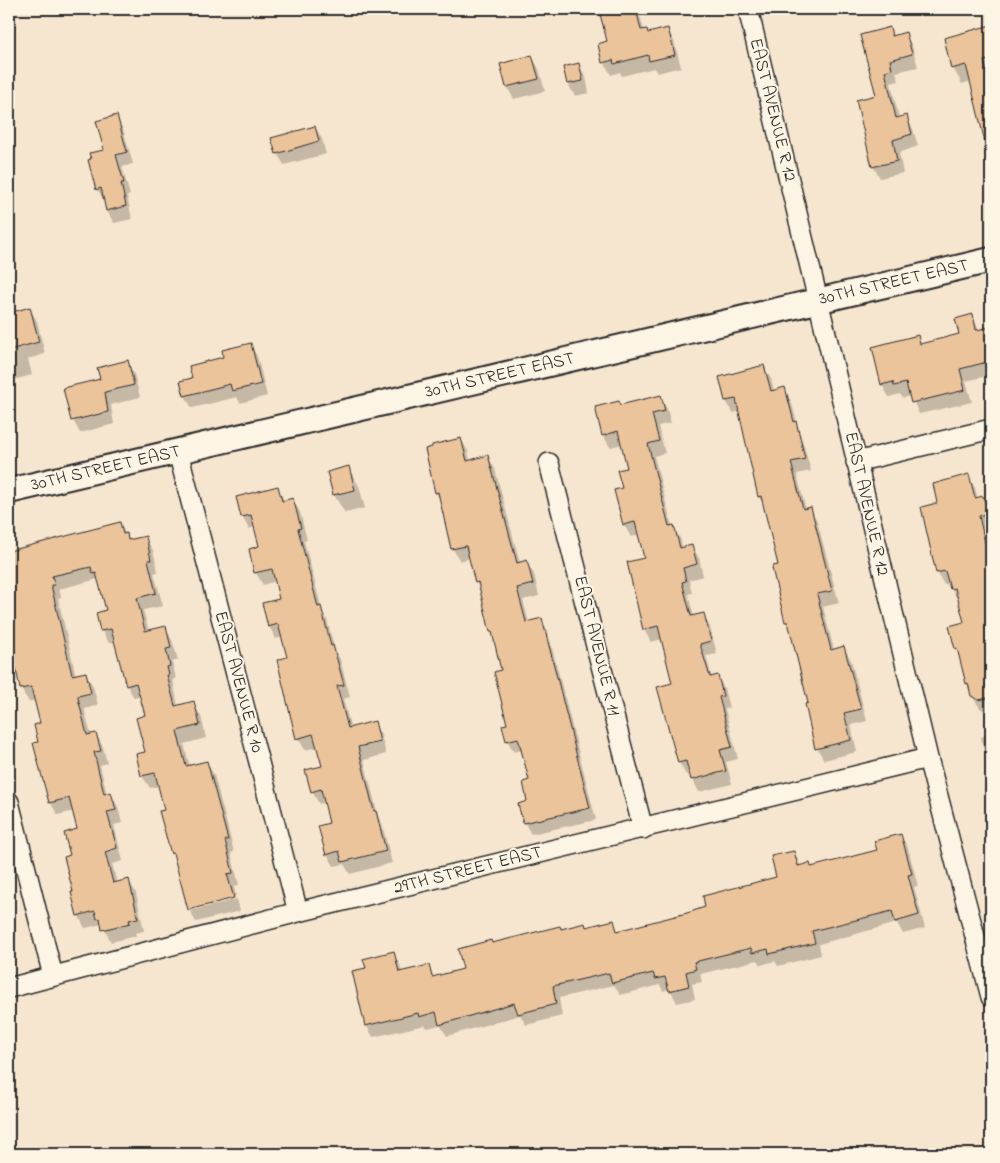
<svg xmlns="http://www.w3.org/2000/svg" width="1000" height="1163" viewBox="0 0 1000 1163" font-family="'Indie Flower',sans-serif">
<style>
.shadow{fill:#0003}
.building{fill:#ecc49c;stroke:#2b2b2b}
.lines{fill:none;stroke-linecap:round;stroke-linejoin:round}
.minor-casing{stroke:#2b2b2b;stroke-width:22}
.tertiary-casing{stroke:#2b2b2b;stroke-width:28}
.minor{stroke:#fcf5e5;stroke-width:19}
.tertiary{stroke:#fcf5e5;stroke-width:24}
.labels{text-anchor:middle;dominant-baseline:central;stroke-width:4;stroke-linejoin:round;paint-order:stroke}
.street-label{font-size:18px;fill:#2b2b2b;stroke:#fcf5e5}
</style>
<rect width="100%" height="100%" fill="#f7e6cf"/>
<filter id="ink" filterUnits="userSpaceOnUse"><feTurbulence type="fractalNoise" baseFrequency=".02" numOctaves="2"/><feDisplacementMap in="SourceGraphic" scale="10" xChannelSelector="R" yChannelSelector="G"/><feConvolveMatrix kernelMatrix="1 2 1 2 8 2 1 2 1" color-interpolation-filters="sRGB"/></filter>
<g filter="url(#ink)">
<path class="shadow" d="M625 9H636L641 19 644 30 648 34 667 29 674 41 681 67 657 73 654 68 622 76 620 72 611 75 604 62 609 42 602 15Z
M991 27V148L985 137 971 81 962 84 953 68Z
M889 29 894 37 905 34 912 46 918 67 896 72 899 81 891 83 899 118 906 117 913 129 918 146 899 153 903 173 880 178 873 166 877 96Z
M532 56 539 69 545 91 514 99 507 87 501 64Z
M579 65 586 77 589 93 575 96 568 84 565 68Z
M116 117 123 129 133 164 122 167 130 195 127 196 132 219 114 223 107 211 105 201 97 189 105 150Z
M315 127 322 139 326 154 284 165 277 153Z
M30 309 37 321 45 354 28 359 32 375 9 381V314Z
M972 316 980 331 991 328V375L966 381 972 402 919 414 911 396 903 398 900 394 889 397 882 385 874 348 917 337 922 345 960 335Z
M250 344 257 356 267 396 240 403 237 397 192 408 185 396 193 378 225 358Z
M127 362 134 374 140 397 111 405 114 424 80 433 73 420 101 380Z
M764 367 771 379 774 391 784 389 791 401 811 471 797 474 806 510 810 509 817 521 839 603 823 607 834 650 844 648 851 660 867 721 851 725 857 752 824 760 817 748 810 704 792 633 786 622 780 566 765 507 759 497 740 411 733 413 726 401Z
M660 396 667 409 671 423 658 426 665 453 654 456 672 526 680 538 683 549 692 546 699 558 703 576 689 580 692 593 688 594 694 617 703 615 710 627 717 654 706 656 712 678 717 676 724 688 729 708 725 709 738 759 726 762 732 784 699 792 690 774 686 775 679 762 674 684 663 639 651 642 644 630 645 559 639 535 631 537 624 525 615 491 623 489 629 469 623 444 610 447 603 435 620 406Z
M461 439 468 451 470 461 488 457 495 469 520 563 526 562 534 574 539 596 523 600 529 623 541 620 548 632 596 820 531 834 524 822 529 802 530 781 522 750 514 752 507 740 509 724 503 671 482 592 476 582 470 558 460 561 453 549 441 502 436 493 426 450Z
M348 467 359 486 365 508 345 513 334 495 328 473Z
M968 476 975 488 978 499 983 498 991 515V527L985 528 991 556V720L989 712H987L980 708 972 696 967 683 960 656 956 648 965 623 960 601H958L949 583 944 585 937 572 939 504Z
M277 487 285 502 293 500 300 512 307 540 304 541 322 610 327 620 335 650 340 659 350 697 343 699 351 729 374 723 381 735 386 754 364 760 379 819 382 824 392 863 350 874 344 864 334 866 327 854 331 824 325 802 319 804 312 791 323 767 318 747 305 750 298 738 288 658 283 637 276 639 269 626 281 600 276 581 263 585 256 573 261 547 255 527 249 529 242 517Z
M119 523 130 541 145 538 153 550 158 572 154 573 163 606 143 610 149 631 165 627 172 640 178 660 172 662 176 679H173L178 707 193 703 201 716 206 738 184 744 190 767 207 763 214 775 234 852 231 853 239 885 234 887 236 896 190 908V911L237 899 240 911 196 922 189 910 176 859 172 853 166 810 159 786 150 788 142 776 146 753V716L141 696 134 698 127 685 115 642 109 643 101 630 107 611 98 579 59 589 61 597 58 598 76 676 85 673 93 686 98 705 85 709V712L91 735 96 734 103 747 107 763 100 765 107 795 111 794 118 807 122 823 114 825 123 861 112 864 117 883 129 881 136 893 144 931 135 933 136 936 111 942 102 924 85 928 78 915 71 856 79 830 74 811 58 815 50 802 39 743 41 724 35 700 29 702 21 689 16 666 14 631 16 616 9 587V552Z
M991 734V782L981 737Z
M901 836 908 848 918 886 914 887 925 928 903 934 897 923 819 944 821 955 778 966 775 961 761 965 758 960 700 974 702 982 692 984 695 999 677 1003 670 989 663 991 660 985 620 995 614 985 559 998 562 1016 526 1025 520 1015 447 1036 440 1025 427 1028 425 1025 373 1037 366 1025 367 969 393 952 400 965 402 973 428 966 434 977 465 970 492 944 585 924 587 928 613 921 619 932 707 908 777 878 794 852 801 867 811 868 878 851Z"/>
<path class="building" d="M620 9H636L641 30 647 29 648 33 668 28 675 55 649 61 648 55 614 64 613 60 602 63 598 44 607 41 600 14Z
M991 25V59L984 61 991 90V142H985L966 65 951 69 944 38Z
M890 27 892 36 906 32 912 54 890 60 892 69 885 71 896 118 907 115 912 134 893 140 897 161 872 167 856 100 876 95 860 35Z
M532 55 539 79 506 87 500 64Z
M579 63 583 81 567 84 563 67Z
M117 115 127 152 116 155 124 183H121L126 206 106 211 101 188 96 190 88 160 91 159 89 153 104 150 96 121Z
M315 126 319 141 276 154 271 138Z
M30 307 39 342 9 350V313Z
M973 314 976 330 991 327V361L960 369 965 390 911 403 906 383 894 386 893 382 881 385 872 347 918 335 920 344 959 334 955 319Z
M251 343 261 384 232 391 230 384 184 396 180 381 192 378 189 366 223 357 222 350Z
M128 360 134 385 105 392 108 412 71 421 63 388 100 379 97 368Z
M764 365 771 391 785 387 794 422 796 421 805 459 791 462 803 509 811 507 832 591 817 594 831 650 844 646 861 709 844 713 851 740 815 749 805 704 808 703 788 622H785L772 568 773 566 778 565 761 496 758 497 736 399 725 401 719 377Z
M661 395 665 411 652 414 659 441 648 444 669 526 674 525 680 548 692 545 697 564 683 568 686 581 682 582 691 616 704 613 711 641 700 644 710 677 718 675 723 696 719 697 732 747 720 750 726 771 691 780 686 761 678 763 657 687 672 683 658 626 643 630 627 562 644 558 635 522 623 525 614 490 622 488 617 470 627 468 618 431 602 436 595 407 619 401 620 405Z
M461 438 467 461 488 455 517 563 527 560 533 584 517 588 526 622 542 618 590 808 523 823 518 804 527 801 523 782 529 780 518 738 506 741 502 725 507 724 494 672 501 670 492 632H490L478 582 475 583 466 546 451 549 438 492 435 493 425 449 432 447V445Z
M349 466 355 490 333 495 327 472Z
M969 474 975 498 983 496 988 513 979 516 991 569V697L979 700 971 696 968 683 966 684 957 648 955 649 949 626 964 622 955 588 950 589 945 571 936 573 921 507 937 503 933 484Z
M278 486 282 501 293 498 301 528 298 529 318 607 321 606 331 646 333 645 344 685 337 686 348 728 375 721 380 742 358 747 374 811H376L386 851 342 862 339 851 326 855 318 826 329 823 321 789 311 792 305 770 322 766 313 734 296 739 277 660 287 657 278 624 268 627 262 603 279 599 272 569 254 573 249 549 259 546 251 515 241 517 236 497Z
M120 522 123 534 127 533 128 540 146 536 151 560H148L156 593 137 598 145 631 166 626 171 648 166 649 170 666 167 667 169 675H167L175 706 194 701 200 725 177 731 186 766 207 761 228 840H225L233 873 227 874 234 898 188 910 173 853 171 854 159 811 164 810 155 773 141 776 136 754 145 752 136 718 145 715 136 683 126 686 111 629 100 631 96 613 106 610 96 573 93 574 91 567 52 576 55 585H51L72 675 86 672 91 693 78 696V698L87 735 96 733 101 751 94 752 104 794 111 792 116 810 107 812 117 848 105 852 113 883 129 879 138 918 129 920 130 923 102 930 100 918 97 919 95 911 77 916 71 892H73L64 857 70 855 64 833 77 829 69 798 49 803 33 743 38 742 34 725 40 723 31 687 20 689 9 634V631L13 630 9 616 14 615 9 592V551Z
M901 834 912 874 908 875 919 915 895 922 892 911 812 931 815 943 769 954 768 949 752 953 751 948 694 962 696 969 686 972 689 986 669 991 665 977 655 979 653 973 612 983 609 973 553 986 556 1004 518 1014 514 1003 439 1025 436 1012 419 1017 418 1013 365 1026 352 971 366 968 363 959 394 951 399 972 429 965 432 977 463 969 458 949 491 940 492 943 560 926 561 929 585 923 586 927 614 920 617 931 687 913 705 907 703 896 776 877 771 856 794 851 798 866 810 863 811 867 877 850 874 841Z"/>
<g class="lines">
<g class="minor-casing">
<path id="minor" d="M748 9 928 758 991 997
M178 452 298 912
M856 462 991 429
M549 463 643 829
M9 802 53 976
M9 988 298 912 928 758"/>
</g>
<g class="tertiary-casing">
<path id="tertiary" d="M9 491 991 260"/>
</g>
<use href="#minor" class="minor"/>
<use href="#tertiary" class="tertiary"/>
</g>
</g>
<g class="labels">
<g class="street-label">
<text transform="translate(772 110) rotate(76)">EAST AVENUE R 12</text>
<text transform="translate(894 283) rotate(-13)">30TH STREET EAST</text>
<text transform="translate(500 376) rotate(-13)">30TH STREET EAST</text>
<text transform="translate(106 469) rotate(-13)">30TH STREET EAST</text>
<text transform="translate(866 504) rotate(77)">EAST AVENUE R 12</text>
<text transform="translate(596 646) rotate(76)">EAST AVENUE R 11</text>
<text transform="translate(238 682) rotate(75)">EAST AVENUE R 10</text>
<text transform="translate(468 871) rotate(-14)">29TH STREET EAST</text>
</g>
</g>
<rect width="1000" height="1163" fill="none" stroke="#fcf5e5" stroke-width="30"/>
<rect x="15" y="15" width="970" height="1133" fill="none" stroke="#2b2b2b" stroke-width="2" filter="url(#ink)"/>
</svg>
